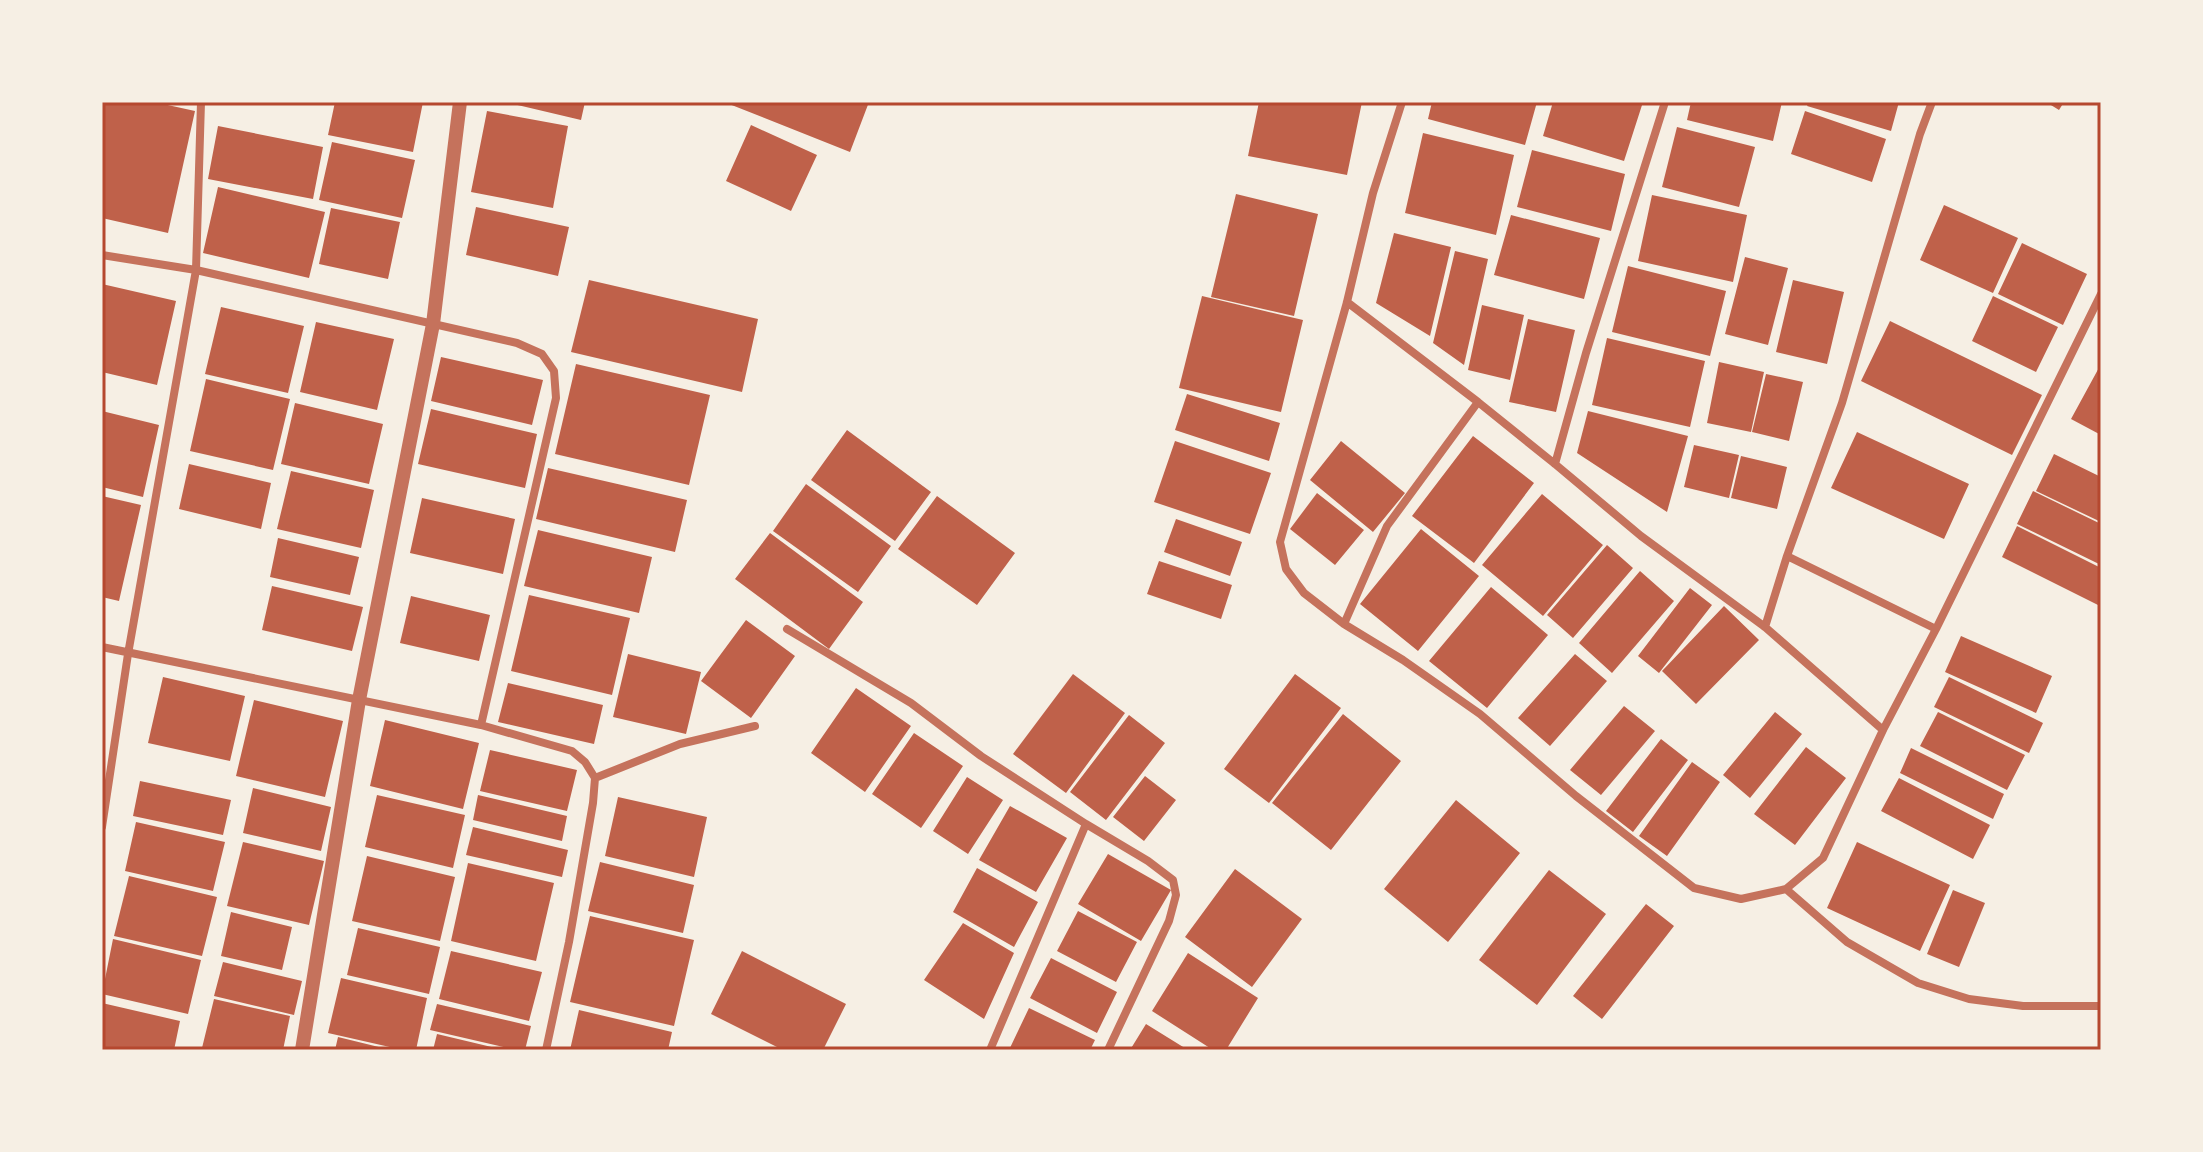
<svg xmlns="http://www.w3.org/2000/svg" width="2203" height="1152" viewBox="0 0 2203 1152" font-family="'Sofia Sans Condensed',sans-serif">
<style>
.building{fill:#bf614a}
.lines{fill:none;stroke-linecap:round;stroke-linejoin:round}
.minor{stroke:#c5725c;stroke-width:8}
.tertiary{stroke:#c5725c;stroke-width:14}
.neatline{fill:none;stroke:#b5482f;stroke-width:3}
</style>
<rect width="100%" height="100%" fill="#f6efe4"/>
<path class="building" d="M102 102H154L195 111 168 233 102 218Z
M335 102H423L413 152 328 135Z
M505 102H585L581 120Z
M724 102H869L850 152Z
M1259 102H1362L1347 175 1248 156Z
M1432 102H1537L1525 145 1428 119Z
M1553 102H1643L1624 161 1543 136Z
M1691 102H1782L1773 141 1687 120Z
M1809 102H1899L1891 131 1807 106Z
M2046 102H2064L2059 110Z
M487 111 568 126 553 208 471 192Z
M1805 111 1886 139 1872 182 1791 154Z
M751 125 817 155 791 211 726 181Z
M218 126 323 147 313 199 208 179Z
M1677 127 1755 147 1739 207 1662 187Z
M1423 133 1514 155 1496 235 1405 213Z
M332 142 415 160 402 218 319 200Z
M1532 150 1625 174 1611 231 1517 207Z
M218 187 325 212 309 278 203 253Z
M1236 194 1318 214 1294 316 1211 297Z
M1652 195 1747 215 1733 282 1638 261Z
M1944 205 2018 238 1993 293 1920 260Z
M476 207 569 227 558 276 466 255Z
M331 208 400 222 388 279 319 264Z
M1511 215 1600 238 1584 299 1494 275Z
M1394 233 1451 247 1430 336 1376 303Z
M2022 243 2087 274 2063 325 1998 294Z
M1455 251 1488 259 1464 365 1433 343Z
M1745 257 1788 268 1768 345 1725 334Z
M1628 266 1726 291 1710 356 1612 332Z
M589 280 758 319 742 392 571 352Z
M1793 280 1844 292 1827 364 1776 352Z
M102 284 176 301 157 385 102 372Z
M1202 296 1303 320 1281 412 1179 388Z
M1993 296 2058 327 2036 372 1972 341Z
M1482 305 1524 315 1510 380 1468 370Z
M221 307 304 326 288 393 205 374Z
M1528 319 1575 330 1556 412 1509 402Z
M1890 321 2042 395 2012 455 1861 381Z
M316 322 394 339 377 410 300 392Z
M1607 338 1705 361 1690 427 1592 405Z
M441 357 543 380 532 425 431 401Z
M1719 362 1764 372 1751 432 1707 423Z
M576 364 710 395 689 485 555 454Z
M2101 364V435L2071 419Z
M1766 374 1803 382 1789 441 1752 432Z
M206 379 290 399 273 470 190 451Z
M1187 394 1280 423 1269 461 1175 430Z
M295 403 383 424 369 484 281 464Z
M431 409 537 434 525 488 418 464Z
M102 411 159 425 143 497 102 487Z
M1588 411 1688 436 1667 512 1577 453Z
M847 430 931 492 895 541 811 480Z
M1857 432 1969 484 1944 539 1831 488Z
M1473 436 1534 483 1474 563 1412 516Z
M1175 441 1271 473 1250 534 1154 502Z
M1341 441 1405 493 1373 532 1310 480Z
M1694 445 1739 455 1729 498 1684 487Z
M2054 454 2101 477V522L2036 491Z
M1741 456 1787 467 1777 509 1731 498Z
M189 464 271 483 261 529 179 509Z
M548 468 687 500 675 552 536 519Z
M291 471 374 490 361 548 277 529Z
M806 484 891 546 858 592 773 531Z
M2033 491 2101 524V565L2017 524Z
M1317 493 1364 530 1335 565 1290 529Z
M1542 494 1603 545 1543 616 1482 565Z
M102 496 141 505 119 601 102 597Z
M937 496 1015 553 977 605 898 549Z
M422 498 515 519 503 574 410 553Z
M1176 519 1242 542 1230 576 1164 552Z
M2017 526 2101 568 2100 606 2002 557Z
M1421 529 1479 576 1418 651 1360 604Z
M538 530 652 557 639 613 524 586Z
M770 533 863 602 829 649 735 579Z
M278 538 359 557 350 595 270 577Z
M1607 545 1633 568 1573 638 1547 615Z
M1159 561 1232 585 1221 619 1147 594Z
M1640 571 1674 601 1612 673 1579 643Z
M272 586 363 607 352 651 262 630Z
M1491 587 1548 635 1487 708 1429 661Z
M1690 588 1712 605 1659 673 1638 656Z
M529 595 630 618 612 695 511 671Z
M411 596 490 615 479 661 400 643Z
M1724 606 1759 640 1696 704 1662 671Z
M746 620 795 656 751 718 701 681Z
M1961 636 2052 676 2036 713 1945 672Z
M628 654 701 672 686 734 613 717Z
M1575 654 1607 681 1550 746 1518 718Z
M1073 674 1125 713 1066 793 1013 754Z
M1295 674 1341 708 1269 803 1224 769Z
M163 677 245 696 230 761 148 743Z
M1949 677 2043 723 2029 753 1934 707Z
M508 683 603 705 594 744 498 722Z
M856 688 911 726 865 792 811 753Z
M254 700 343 721 325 797 236 776Z
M1624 706 1655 731 1601 795 1570 770Z
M1775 712 1802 734 1750 798 1723 775Z
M1938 712 2025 755 2007 790 1920 746Z
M1343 714 1401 761 1331 850 1272 803Z
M1129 715 1165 743 1106 820 1070 792Z
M385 720 479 743 463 809 370 786Z
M914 733 963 766 921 828 872 794Z
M1661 739 1688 760 1633 832 1606 811Z
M1806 747 1846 778 1795 845 1754 814Z
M1911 748 2004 794 1993 819 1900 773Z
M490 750 577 770 567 811 480 791Z
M1692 762 1720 782 1667 856 1639 836Z
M1145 776 1176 800 1144 841 1113 817Z
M967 777 1003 800 968 854 933 831Z
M1899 778 1990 825 1973 859 1881 811Z
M140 781 231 800 223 835 133 816Z
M253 788 331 807 321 851 243 833Z
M377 795 465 815 453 868 365 847Z
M478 795 567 816 562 841 473 820Z
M618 797 707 817 694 877 605 856Z
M1456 800 1520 853 1448 942 1384 889Z
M1010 806 1067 838 1036 892 979 860Z
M136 822 225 842 213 891 125 871Z
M473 827 568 850 562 877 466 855Z
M243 842 324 861 309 925 227 906Z
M1857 842 1950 885 1920 951 1827 908Z
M1108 854 1171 890 1141 941 1078 904Z
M367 856 455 877 440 941 352 921Z
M600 862 694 885 683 933 588 911Z
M468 863 554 883 536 961 451 941Z
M977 868 1038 902 1014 947 953 912Z
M1235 869 1302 919 1252 987 1185 937Z
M1549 870 1606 914 1537 1005 1479 960Z
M129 876 217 897 202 956 114 936Z
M1953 890 1985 903 1959 967 1927 954Z
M1646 904 1674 926 1602 1019 1573 996Z
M1078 911 1137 942 1116 982 1057 951Z
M231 912 292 927 282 970 221 956Z
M590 916 694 940 674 1026 570 1002Z
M963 923 1014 953 984 1019 924 980Z
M358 928 440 947 429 994 347 975Z
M113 939 201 960 188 1014 102 994Z
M451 951 542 972 529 1021 439 999Z
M742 951 846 1004 823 1050H783L711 1014Z
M1188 953 1258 998 1226 1050H1213L1152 1011Z
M1051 958 1117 992 1097 1033 1030 998Z
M223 962 302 981 294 1015 214 996Z
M341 978 427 998 416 1050H403L328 1033Z
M214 999 290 1016 283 1050 202 1048Z
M102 1003 180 1021 174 1050H102Z
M437 1004 531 1026 525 1050H517L430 1030Z
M1029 1008 1095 1040 1090 1050H1009Z
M579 1010 672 1032 668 1050H570Z
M1146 1024 1188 1050H1130Z
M437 1034 500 1049V1050H433Z
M338 1037 387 1049V1050H335Z"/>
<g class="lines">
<path class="minor" d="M1402 102 1373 193 1347 302 1280 542 1286 569 1304 593 1344 624 1403 660 1480 714 1576 796 1694 888 1741 899 1786 889 1823 858 1883 730 1936 629 2101 294
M102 255 196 270 517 343 542 354 554 371 556 398 481 725
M1347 302 1478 402
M1555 464 1586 353 1665 102
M1787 556 1936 629
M1344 624 1387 526 1478 402 1555 464 1641 536 1765 627 1883 730
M1765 627 1787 556 1842 403 1920 134 1932 102
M787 629 911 703 981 756 1086 824 990 1050
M102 647 481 725 572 751 585 762 595 778 593 803 569 942 546 1050
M595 778 680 744 755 726
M1086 824 1148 861 1173 880 1176 895 1169 921 1108 1050
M102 827 128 654 196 270 201 102
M1786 889 1847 942 1918 983 1969 999 2023 1006H2101"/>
<path class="tertiary" d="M302 1050 359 700 433 324 460 102"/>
</g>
<rect width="2203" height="1152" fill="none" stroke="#f6efe4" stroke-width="208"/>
<rect x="104" y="104" width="1995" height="944" class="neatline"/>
</svg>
